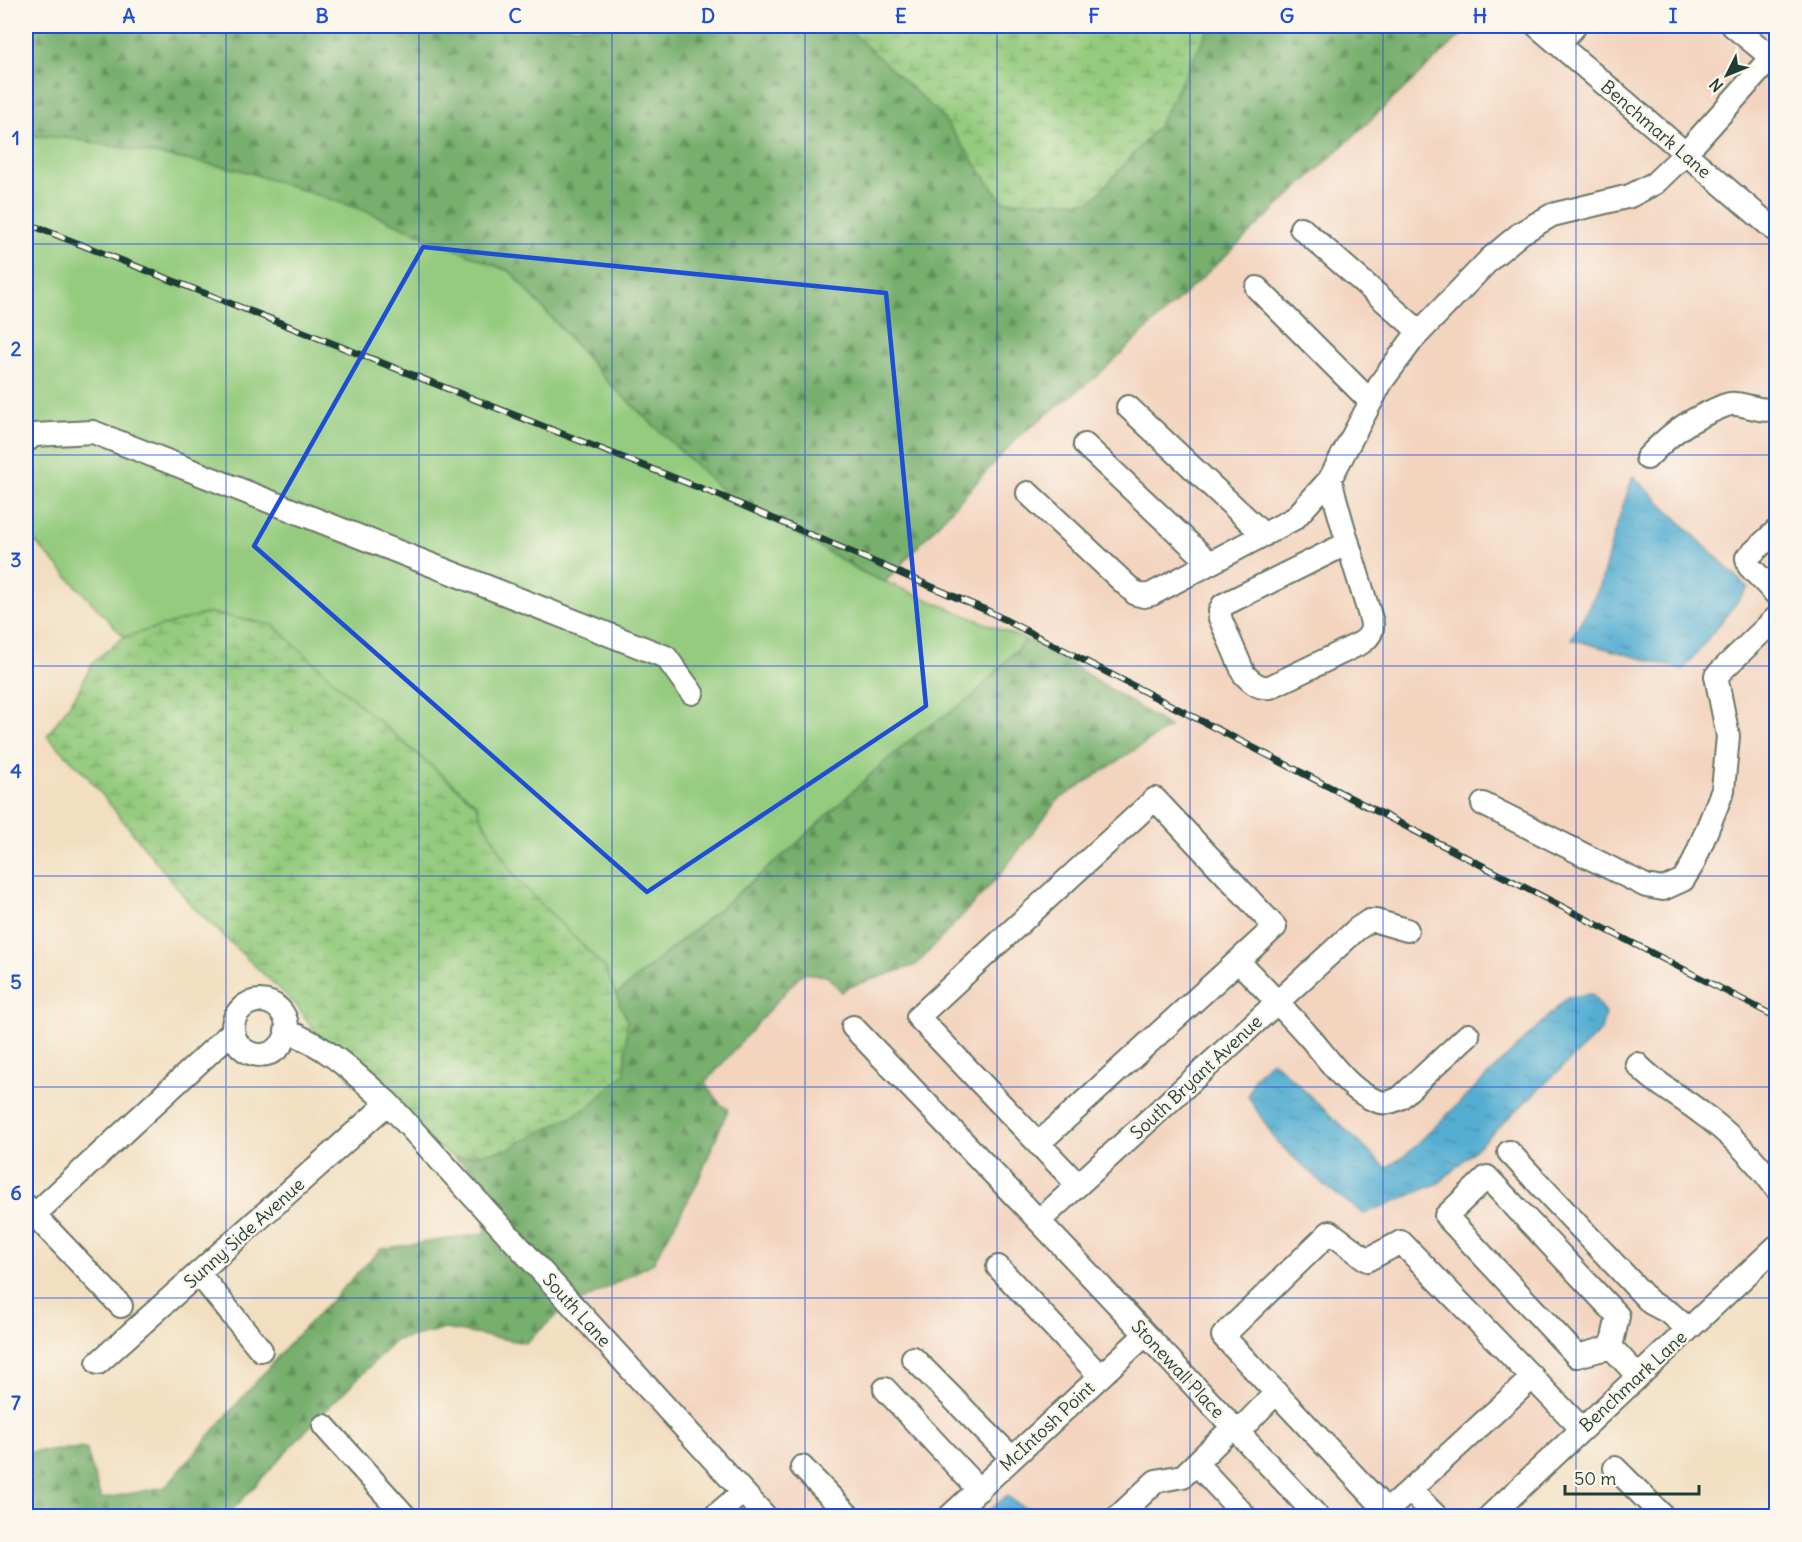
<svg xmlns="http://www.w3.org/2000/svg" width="1802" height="1542" viewBox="0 0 1802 1542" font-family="Delius,sans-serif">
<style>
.built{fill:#f3d4bf;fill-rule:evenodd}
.green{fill:#94cb7e;stroke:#5a8459;stroke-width:1.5}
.forest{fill:url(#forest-firs);stroke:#4b7650;stroke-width:1.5}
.wetland{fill:url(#wetland-marsh);stroke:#5a8459;stroke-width:1.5}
.water{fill:url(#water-ripples);stroke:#3a7683;stroke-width:1.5}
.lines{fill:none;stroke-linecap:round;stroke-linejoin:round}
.minor-casing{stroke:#697665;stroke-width:26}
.minor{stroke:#fff;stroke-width:22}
.rail-casing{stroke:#1f3d34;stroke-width:7}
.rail{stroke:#fbf7ec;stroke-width:4.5;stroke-dasharray:14;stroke-linecap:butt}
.marked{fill:none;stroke:#1d4ed8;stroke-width:4.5;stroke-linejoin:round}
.grid{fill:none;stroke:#1d4ed8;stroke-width:1.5;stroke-opacity:0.55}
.labels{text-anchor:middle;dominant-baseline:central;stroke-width:5;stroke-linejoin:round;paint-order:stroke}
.street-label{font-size:18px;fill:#1f3d34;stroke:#fbf7ec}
.neatline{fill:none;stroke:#1d4ed8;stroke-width:2}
.grid-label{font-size:20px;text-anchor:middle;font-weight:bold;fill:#1d4ed8}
</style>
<defs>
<pattern id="forest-firs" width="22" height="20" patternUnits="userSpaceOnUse" patternTransform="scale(1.5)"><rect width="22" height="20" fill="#77af6d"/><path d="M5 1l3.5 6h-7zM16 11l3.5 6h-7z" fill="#61905a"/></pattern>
<pattern id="wetland-marsh" width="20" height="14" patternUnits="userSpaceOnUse" patternTransform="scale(1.5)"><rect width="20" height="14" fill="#94cb7e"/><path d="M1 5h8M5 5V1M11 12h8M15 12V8" fill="none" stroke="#78a668"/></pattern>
<pattern id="water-ripples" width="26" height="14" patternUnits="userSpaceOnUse" patternTransform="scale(1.5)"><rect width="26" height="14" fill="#54aed2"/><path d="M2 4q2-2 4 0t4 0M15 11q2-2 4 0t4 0" fill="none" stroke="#458fab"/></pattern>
</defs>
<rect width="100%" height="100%" fill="#fbf7ec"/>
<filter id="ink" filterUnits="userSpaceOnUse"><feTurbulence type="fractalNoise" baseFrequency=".0167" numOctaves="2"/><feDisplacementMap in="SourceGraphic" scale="12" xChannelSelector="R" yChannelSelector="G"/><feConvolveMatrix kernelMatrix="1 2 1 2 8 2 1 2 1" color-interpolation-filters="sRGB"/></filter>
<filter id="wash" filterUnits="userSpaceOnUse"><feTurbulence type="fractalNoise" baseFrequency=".008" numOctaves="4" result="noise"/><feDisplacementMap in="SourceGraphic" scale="24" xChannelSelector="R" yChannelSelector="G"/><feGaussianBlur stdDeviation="1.35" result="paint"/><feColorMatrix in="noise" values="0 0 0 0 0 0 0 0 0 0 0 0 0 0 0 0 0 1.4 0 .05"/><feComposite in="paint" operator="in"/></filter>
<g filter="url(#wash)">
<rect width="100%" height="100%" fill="#f2dfc1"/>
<path class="built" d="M1471 26H1776V1259L1492 1516H1036L1007 1496 981 1516H748L558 1314 653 1263 727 1110 721 1105 705 1083 751 1033 778 999 803 973 827 976 842 992 846 988 916 965 997 878 1058 800 1170 727 1044 647 885 582 1019 436 1097 376ZM1633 477 1748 588 1571 639 1600 586 1615 530ZM1605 1014 1600 1031 1439 1183 1364 1214 1325 1186 1276 1141 1255 1077 1272 1061 1386 1168Z"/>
<path class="green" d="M26 135 68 138 241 170 363 210 511 272 608 382 725 493 866 574 1026 640 971 698 920 732 881 765 792 848 616 995 605 968 516 879 480 815 477 804 363 708 273 625 209 613 124 637 26 532Z"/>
<path class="forest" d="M26 26H845L941 115 1002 201H1092L1158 126 1210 26H1471L1097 376 1019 436 885 582 866 574 725 493 608 382 511 272 363 210 241 170 68 138 26 135Z
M1026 640 1044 647 1170 727 1058 800 997 878 916 965 846 988 842 992 827 976 803 973C769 1008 739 1046 705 1083L721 1105 728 1109 696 1186 653 1263 558 1314 526 1343 445 1329 396 1340 314 1422 227 1516H26V1452L86 1448 101 1499 165 1487 287 1346 381 1249 486 1233 473 1170 455 1158 508 1149 627 1021 616 995 792 848 881 765 920 732 971 698Z"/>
<path class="wetland" d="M845 26H1210L1158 126 1092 201H1002L941 115Z
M209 613 273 625 363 708 477 805 480 816 516 879 605 968 627 1021 625 1073 587 1108 508 1149 455 1158 389 1115 353 1083 296 1005 191 905 87 776 47 736 76 695 93 662 124 637Z"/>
<path class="water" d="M1633 476 1748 588 1683 670 1571 639 1600 586 1615 530Z
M1592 994 1605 1014 1601 1031 1439 1183 1364 1214 1325 1186 1276 1141 1248 1096 1255 1077 1272 1060 1386 1168 1406 1155 1568 997Z
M1007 1496 1036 1516H981Z"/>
</g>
<g filter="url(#ink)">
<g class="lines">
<g class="minor-casing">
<path id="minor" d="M1537 26 1776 231
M1733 26 1776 61
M1558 44 1575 26
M1301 228 1420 332
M1257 288 1371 402
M1128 407 1264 535
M26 441 34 435 93 432 666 657 692 693
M1085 445 1210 563
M1647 458C1668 436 1684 423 1712 411 1719 408 1727 403 1735 404 1750 405 1761 413 1776 408
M1330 479C1342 527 1357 573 1371 619 1374 630 1370 637 1361 643L1270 687C1259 689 1251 682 1244 674L1220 618V611L1223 605 1348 543
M1028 493 1136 594 1144 596 1152 594 1295 518 1330 479 1382 381 1413 339 1491 258 1521 233 1552 215 1630 196 1655 183 1685 154 1776 52
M1776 531 1747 558 1749 566 1776 594
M1483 804 1646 886 1663 889 1683 880 1693 864 1723 790 1728 736 1716 676 1776 618
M1238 961C1263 987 1287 1012 1311 1039 1328 1059 1346 1086 1370 1098 1382 1104 1388 1104 1400 1098L1468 1035
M233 1028a27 27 0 1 1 54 0a27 27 0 1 1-54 0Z
M853 1027 1039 1221 1317 1516
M286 1031C328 1046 355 1074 388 1103L765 1516
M1637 1064C1654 1083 1680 1096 1700 1112 1728 1132 1756 1160 1776 1188
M1038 1144 1275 927 1155 799 918 1017 1078 1185
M1509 1152 1651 1303 1670 1313 1688 1329
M26 1206 121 1306
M34 1215 233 1031
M1039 1221 1357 929 1369 921H1376L1407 930
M998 1267 1100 1376
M199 1274 261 1350
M1611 1347 1577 1356 1446 1216 1487 1177 1618 1316 1611 1347 1638 1376
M913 1358 1012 1458
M98 1363 388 1103
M1533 1377 1387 1511 1223 1336 1330 1232 1367 1260 1401 1242 1582 1429
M885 1389 979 1490
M324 1426 405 1516
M1238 1432 1276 1393
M1196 1463 1245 1516
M802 1467 849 1516
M1615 1468 1663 1516
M1410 1490 1436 1516
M715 1516 743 1492
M950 1516 1145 1335
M1119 1516 1156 1481 1183 1476 1233 1427
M1490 1516 1776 1247"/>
</g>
<use href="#minor" class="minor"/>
<g class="rail-casing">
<path id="rail" d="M26 223 723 497 988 611 1776 1017"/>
</g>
<use href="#rail" class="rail"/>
</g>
</g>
<path class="marked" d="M423 247 886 293 926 706 647 892 254 546Z"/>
<path class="grid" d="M226 26V1516M419 26V1516M612 26V1516M805 26V1516M997 26V1516M1190 26V1516M1383 26V1516M1576 26V1516M26 244H1776M26 455H1776M26 666H1776M26 876H1776M26 1087H1776M26 1298H1776"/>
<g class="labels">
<g class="street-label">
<text transform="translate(1656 129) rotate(41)">Benchmark Lane</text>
<text transform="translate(1196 1077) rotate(-43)">South Bryant Avenue</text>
<text transform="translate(244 1233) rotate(-42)">Sunny Side Avenue</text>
<text transform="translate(577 1310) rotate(48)">South Lane</text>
<text transform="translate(1178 1369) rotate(47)">Stonewall Place</text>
<text transform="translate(1633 1381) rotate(-43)">Benchmark Lane</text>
<text transform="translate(1047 1426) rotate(-43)">McIntosh Point</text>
</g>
</g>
<rect width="1802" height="1542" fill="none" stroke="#fbf7ec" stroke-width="66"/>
<g transform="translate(1727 75) rotate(227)" stroke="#fbf7ec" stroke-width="4.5" paint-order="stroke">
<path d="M0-4.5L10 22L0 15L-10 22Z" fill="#1f3d34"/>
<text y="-9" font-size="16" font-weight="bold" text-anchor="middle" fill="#1f3d34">N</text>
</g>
<path d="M1565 1485v9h134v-9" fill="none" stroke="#1f3d34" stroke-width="3"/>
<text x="1574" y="1485" font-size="18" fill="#1f3d34" stroke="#fbf7ec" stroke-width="4.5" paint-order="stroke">50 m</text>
<rect x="33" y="33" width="1736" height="1476" class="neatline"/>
<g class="grid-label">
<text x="129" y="23">A</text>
<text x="322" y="23">B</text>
<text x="515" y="23">C</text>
<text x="708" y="23">D</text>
<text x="901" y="23">E</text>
<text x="1094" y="23">F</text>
<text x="1287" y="23">G</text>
<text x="1480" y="23">H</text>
<text x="1673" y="23">I</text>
<text x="16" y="145">1</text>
<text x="16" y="356">2</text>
<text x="16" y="567">3</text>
<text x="16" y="778">4</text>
<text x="16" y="989">5</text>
<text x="16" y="1200">6</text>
<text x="16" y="1410">7</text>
</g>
</svg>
